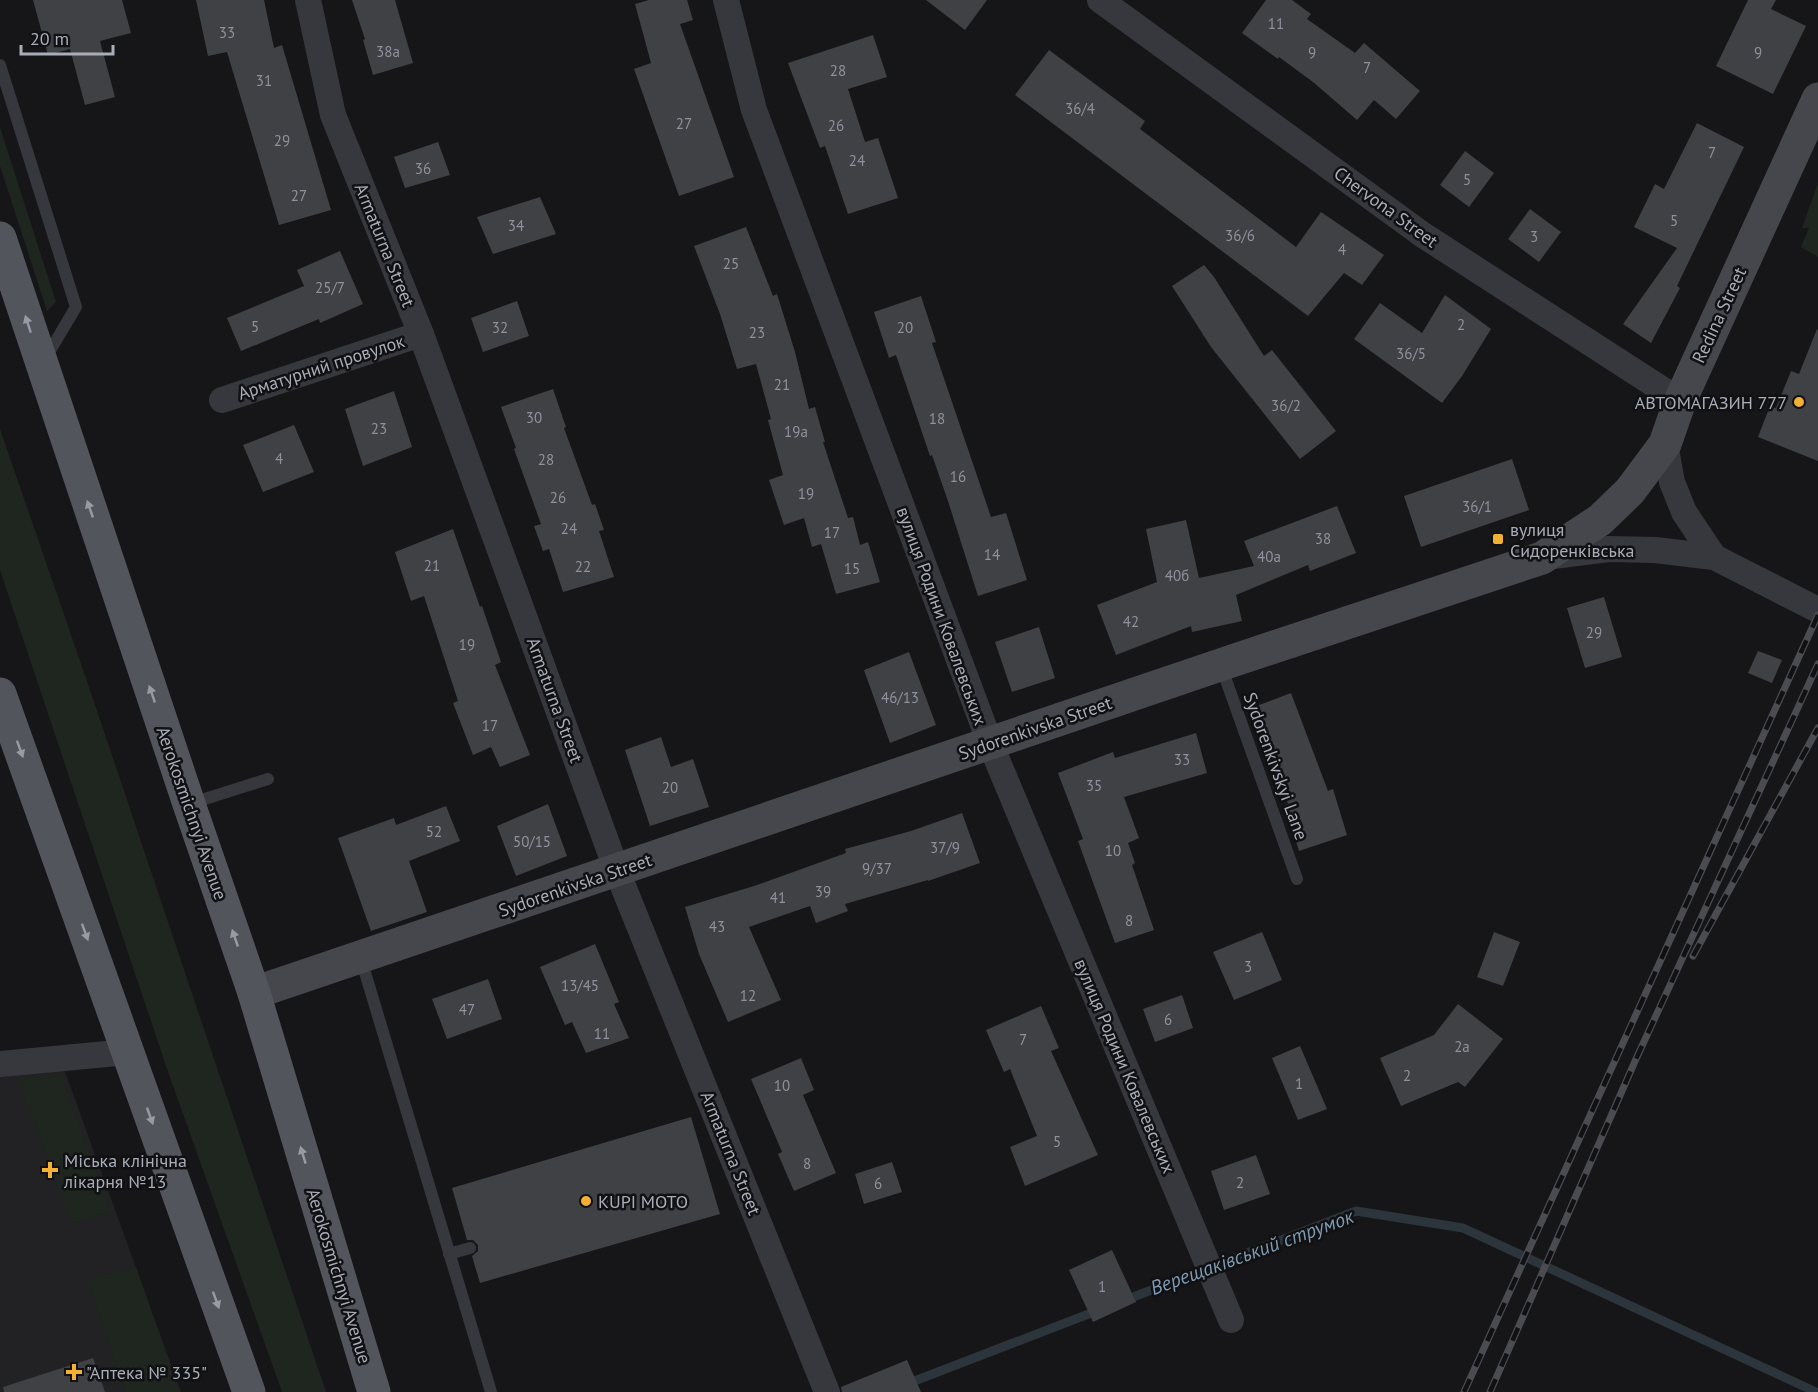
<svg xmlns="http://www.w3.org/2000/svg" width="1818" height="1392" viewBox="0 0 1818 1392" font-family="'PT Sans',sans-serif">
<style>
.built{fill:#222225}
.green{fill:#1e261f}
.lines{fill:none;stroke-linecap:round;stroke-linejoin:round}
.stream{stroke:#2c353c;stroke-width:9}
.building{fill:#404145}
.service{stroke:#37383d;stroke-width:12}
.minor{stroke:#37383d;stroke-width:26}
.secondary{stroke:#45474d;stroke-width:33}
.primary{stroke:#53555c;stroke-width:33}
.rail-casing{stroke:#4a4c52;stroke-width:7}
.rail{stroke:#111113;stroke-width:4.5;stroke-dasharray:14;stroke-linecap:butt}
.oneway{fill:#979ba6}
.poi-dot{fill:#f2b134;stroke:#111113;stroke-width:2}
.labels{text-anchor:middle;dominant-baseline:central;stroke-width:5;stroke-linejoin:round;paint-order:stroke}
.number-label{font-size:15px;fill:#8e929b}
.street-label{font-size:18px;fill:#a8adb8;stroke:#111113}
.poi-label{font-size:18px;fill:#a8adb8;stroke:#111113;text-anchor:start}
.water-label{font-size:20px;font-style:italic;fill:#7f9bb3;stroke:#111113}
</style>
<rect width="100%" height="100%" fill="#161618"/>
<path class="built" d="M64 1069 181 1392H0V1073Z"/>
<path class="green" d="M0 127 56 302 47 311 0 166Z
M1818 183V257L1801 247 1809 228H1802Z
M0 429 88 684 326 1392H282L166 1066 0 570Z
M61 1076 111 1211 71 1224 18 1078Z
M136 1267 179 1392H125L87 1280Z"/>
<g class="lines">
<path class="stream" d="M1123 1301 1356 1211 1463 1228 1816 1392
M886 1392 1099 1310"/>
</g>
<path class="building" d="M33 0H122L131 33 100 41 115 97 85 105 70 49 48 55Z
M196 0H264L274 48 282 45 331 210 279 225 227 52 208 56Z
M352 0H395L413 63 373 75 363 40 365 39Z
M649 0H687L693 20 680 24 734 177 679 196 634 69 651 63 635 4Z
M926 0H987L965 30Z
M1266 0H1292L1311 14 1307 19 1355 53 1364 43 1420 91 1396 119 1374 100 1357 120 1313 82 1279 57 1278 59 1242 33Z
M1748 0H1776L1771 9 1806 26 1773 94 1716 66Z
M873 35 887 77 848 89 865 142 878 138 898 198 848 214 825 146 820 148 788 63Z
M1049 50 1145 121 1140 129 1296 247 1321 212 1384 255 1362 285 1344 273 1308 316 1015 95Z
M1697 123 1744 147 1677 286 1680 288 1651 343 1623 324 1677 248 1634 227 1655 184 1664 189Z
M438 142 450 175 405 188 394 157Z
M1465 151 1494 173 1469 207 1440 185Z
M540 197 556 234 493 254 477 217Z
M1530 209 1561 232 1539 262 1508 239Z
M746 227 773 296 777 294 795 352 809 409 815 407 825 442H823L848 518 853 517 860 545 868 542 880 582 836 594 821 544 812 547 804 518 784 525 769 480 783 475 768 420 771 419 756 364 737 369 720 314 694 246Z
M340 251 363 304 320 323 319 319 241 351 227 318 304 286 297 270Z
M1204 265 1214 277 1264 356 1272 350 1336 431 1300 459 1211 347 1172 286Z
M1445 295 1491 329 1462 376 1442 403 1354 339 1380 303 1422 333Z
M921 296 936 342 932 343 991 517 1006 513 1027 580 978 596 948 501 932 455 930 456 896 355 889 358 874 312Z
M517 301 529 336 483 352 471 318Z
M1817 329 1818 330V461L1758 437 1770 406 1776 408 1791 371 1799 374Z
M553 389 566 427 564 428 592 505 595 504 604 530 599 531 614 577 563 592 549 549 543 551 534 526 541 524 514 449 516 448 501 407Z
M394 391 412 447 363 466 345 409Z
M294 425 314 472 263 492 243 445Z
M1512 459 1529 510 1421 547 1404 496Z
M1337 506 1356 553 1310 571 1308 565 1236 595 1242 621 1192 632 1191 626 1116 655 1097 605 1157 582 1146 529 1186 520 1199 578 1254 566 1244 541Z
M453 529 480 607 482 606 501 662 495 665 530 755 500 767 491 747 473 755 453 703 458 701 424 596 411 601 395 552Z
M1604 597 1622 657 1585 668 1567 608Z
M1039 627 1055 678 1012 692 995 642Z
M1758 651 1782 660 1772 683 1748 673Z
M909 652 936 725 890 743 864 670Z
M1291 693 1328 791 1333 789 1347 835 1299 851 1285 805 1288 804 1251 708Z
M1196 733 1207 773 1124 797 1139 838 1128 843 1135 863 1132 865 1154 930 1115 943 1078 841 1083 839 1058 773 1113 752 1115 758Z
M661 737 671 767 693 759 709 807 650 826 625 750Z
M548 804 567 856 516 876 497 826Z
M446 806 460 841 409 861 427 912 371 931 338 838 394 818 396 825Z
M962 813 980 863 928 881V880L845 904 848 911 816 923 810 906 749 927 781 1000 728 1022 699 954 685 907 754 886 846 853 845 849 911 831Z
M1262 932 1282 980 1234 1000 1213 952Z
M1494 932 1520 942 1503 986 1477 977Z
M595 944 619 1002 614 1004 629 1038 586 1053 572 1022 565 1025 540 967Z
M488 979 502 1019 447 1039 432 999Z
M1182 995 1193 1028 1155 1042 1143 1009Z
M1458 1004 1503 1039 1465 1087 1458 1082 1401 1106 1380 1058 1434 1035Z
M1041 1006 1059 1048 1051 1051 1098 1155 1025 1186 1010 1147 1037 1136 1010 1069 1004 1072 986 1030Z
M1300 1046 1327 1109 1298 1120 1272 1058Z
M801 1058 814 1090 803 1095 836 1173 794 1191 778 1154 782 1152 751 1079Z
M691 1117 720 1214 480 1283 472 1256 478 1251V1245L473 1240H467L452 1188Z
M1256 1155 1270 1194 1224 1210 1211 1171Z
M892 1162 902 1192 864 1204 855 1174Z
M1112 1250 1136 1302 1093 1322 1069 1270Z
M93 1358 105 1392H4L3 1387Z
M907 1360 921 1392H842L841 1387Z"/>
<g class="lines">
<path class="service" d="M0 65 76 307 45 359
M1221 666 1297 879
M189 804 268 779
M361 959 491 1392
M449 1254 470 1248"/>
<path class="minor" d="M308 0 333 115 421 334 617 871 827 1392
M726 0 754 110 990 743 1231 1320
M1100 0 1423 235 1680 401
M222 400 421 334
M1665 444 1672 482 1684 512 1714 557
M1545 557 1609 549 1655 550 1714 557 1818 610
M0 1064 128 1052"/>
<path class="secondary" d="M254 993 1220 665 1542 558 1600 520 1630 491 1665 444 1680 401 1818 99"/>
<path class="primary" d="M0 238 189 804 254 993 374 1392
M0 694 249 1392"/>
<g class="rail-casing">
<path id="rail" d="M1693 956 1818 728
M1464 1392 1818 615
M1490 1392 1636 1059 1818 664"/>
</g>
<use href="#rail" class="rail"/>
</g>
<defs><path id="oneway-solid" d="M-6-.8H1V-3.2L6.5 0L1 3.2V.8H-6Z" transform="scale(1.5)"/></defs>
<g class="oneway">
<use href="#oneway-solid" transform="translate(28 324) rotate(-108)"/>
<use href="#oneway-solid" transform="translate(90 509) rotate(-109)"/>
<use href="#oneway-solid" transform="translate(152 694) rotate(-109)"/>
<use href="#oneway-solid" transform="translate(20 749) rotate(70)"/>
<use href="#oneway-solid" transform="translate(85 932) rotate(70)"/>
<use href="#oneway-solid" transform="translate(235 938) rotate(-109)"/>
<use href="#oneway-solid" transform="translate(150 1116) rotate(70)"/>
<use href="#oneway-solid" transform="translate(303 1155) rotate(-107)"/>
<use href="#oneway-solid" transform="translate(216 1300) rotate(70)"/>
</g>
<g class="poi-dot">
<circle cx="1799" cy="402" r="6"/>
<rect x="1492" y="533" width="12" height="12" rx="3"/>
<path d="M47 1161h6v6h6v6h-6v6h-6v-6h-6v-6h6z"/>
<circle cx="586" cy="1201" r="6"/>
<path d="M71 1363h6v6h6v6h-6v6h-6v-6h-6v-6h6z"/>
</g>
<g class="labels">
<g class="number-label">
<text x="1276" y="23">11</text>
<text x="227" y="32">33</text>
<text x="388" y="51">38а</text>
<text x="1312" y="52">9</text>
<text x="1758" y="52">9</text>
<text x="1367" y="67">7</text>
<text x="838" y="70">28</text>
<text x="264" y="80">31</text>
<text x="1080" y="108">36/4</text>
<text x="684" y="123">27</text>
<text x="836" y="125">26</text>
<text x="282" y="140">29</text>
<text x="1712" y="152">7</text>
<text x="857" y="160">24</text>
<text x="423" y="168">36</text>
<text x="1467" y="179">5</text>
<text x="299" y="195">27</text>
<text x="1674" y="220">5</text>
<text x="516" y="225">34</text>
<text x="1240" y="235">36/6</text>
<text x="1534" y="236">3</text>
<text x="1342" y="249">4</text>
<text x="731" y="263">25</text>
<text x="330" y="287">25/7</text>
<text x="1461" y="324">2</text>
<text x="255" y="326">5</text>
<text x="500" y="327">32</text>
<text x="905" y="327">20</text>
<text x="757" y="332">23</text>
<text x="1411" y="353">36/5</text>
<text x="782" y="384">21</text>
<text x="1286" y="405">36/2</text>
<text x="534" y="417">30</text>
<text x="937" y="418">18</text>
<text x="379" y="428">23</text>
<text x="796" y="431">19а</text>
<text x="279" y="458">4</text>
<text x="546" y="459">28</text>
<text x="958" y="476">16</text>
<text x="806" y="493">19</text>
<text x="558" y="497">26</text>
<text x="1477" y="506">36/1</text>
<text x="569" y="528">24</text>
<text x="832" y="532">17</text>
<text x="1323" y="538">38</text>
<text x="992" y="554">14</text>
<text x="1269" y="556">40а</text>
<text x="432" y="565">21</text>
<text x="583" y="566">22</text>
<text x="852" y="568">15</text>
<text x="1177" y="575">40б</text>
<text x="1131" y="621">42</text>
<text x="1594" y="632">29</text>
<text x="467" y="644">19</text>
<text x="900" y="697">46/13</text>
<text x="490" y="725">17</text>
<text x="1182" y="759">33</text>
<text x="1094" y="785">35</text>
<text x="670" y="787">20</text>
<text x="434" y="831">52</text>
<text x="532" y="841">50/15</text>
<text x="945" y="847">37/9</text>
<text x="1113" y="850">10</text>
<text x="877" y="868">9/37</text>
<text x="823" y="891">39</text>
<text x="778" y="897">41</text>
<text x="1129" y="920">8</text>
<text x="717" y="926">43</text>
<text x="1248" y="966">3</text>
<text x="580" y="985">13/45</text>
<text x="748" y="995">12</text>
<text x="467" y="1009">47</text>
<text x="1168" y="1019">6</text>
<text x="602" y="1033">11</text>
<text x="1023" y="1039">7</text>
<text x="1462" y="1046">2а</text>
<text x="1407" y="1075">2</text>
<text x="1299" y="1083">1</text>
<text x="782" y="1085">10</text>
<text x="1057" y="1141">5</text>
<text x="807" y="1163">8</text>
<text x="1240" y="1182">2</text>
<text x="878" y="1183">6</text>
<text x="1102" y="1286">1</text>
</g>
<g class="street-label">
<text transform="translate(1386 207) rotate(36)">Chervona Street</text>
<text transform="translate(385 245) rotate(68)">Armaturna Street</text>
<text transform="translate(1719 315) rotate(-65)">Redina Street</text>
<text transform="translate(321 367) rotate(-18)">Арматурний провулок</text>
<text transform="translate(942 616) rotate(70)">вулиця Родини Ковалевських</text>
<text transform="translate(555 700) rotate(70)">Armaturna Street</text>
<text transform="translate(1035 728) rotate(-19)">Sydorenkivska Street</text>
<text transform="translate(1276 766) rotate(70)">Sydorenkivskyi Lane</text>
<text transform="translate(192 813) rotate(71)">Aerokosmichnyi Avenue</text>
<text transform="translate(575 885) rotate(-19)">Sydorenkivska Street</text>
<text transform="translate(1125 1066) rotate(67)">вулиця Родини Ковалевських</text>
<text transform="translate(731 1153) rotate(68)">Armaturna Street</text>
<text transform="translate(339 1276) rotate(73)">Aerokosmichnyi Avenue</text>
</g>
<g class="poi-label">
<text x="1787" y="402" text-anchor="end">АВТОМАГАЗИН 777</text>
<text x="1510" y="529">вулиця<tspan x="1510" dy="21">Сидоренківська</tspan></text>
<text x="64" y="1160">Міська клінічна<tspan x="64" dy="21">лікарня №13</tspan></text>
<text x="598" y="1201">KUPI MOTO</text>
<text x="86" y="1372">"Аптека № 335"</text>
</g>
<g class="water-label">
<text transform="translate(1252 1252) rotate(-20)">Верещаківський струмок</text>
</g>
</g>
<path d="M21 45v9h92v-9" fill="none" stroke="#a8adb8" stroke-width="3"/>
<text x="30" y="45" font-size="18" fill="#a8adb8" stroke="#111113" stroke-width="4.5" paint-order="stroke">20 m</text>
</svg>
